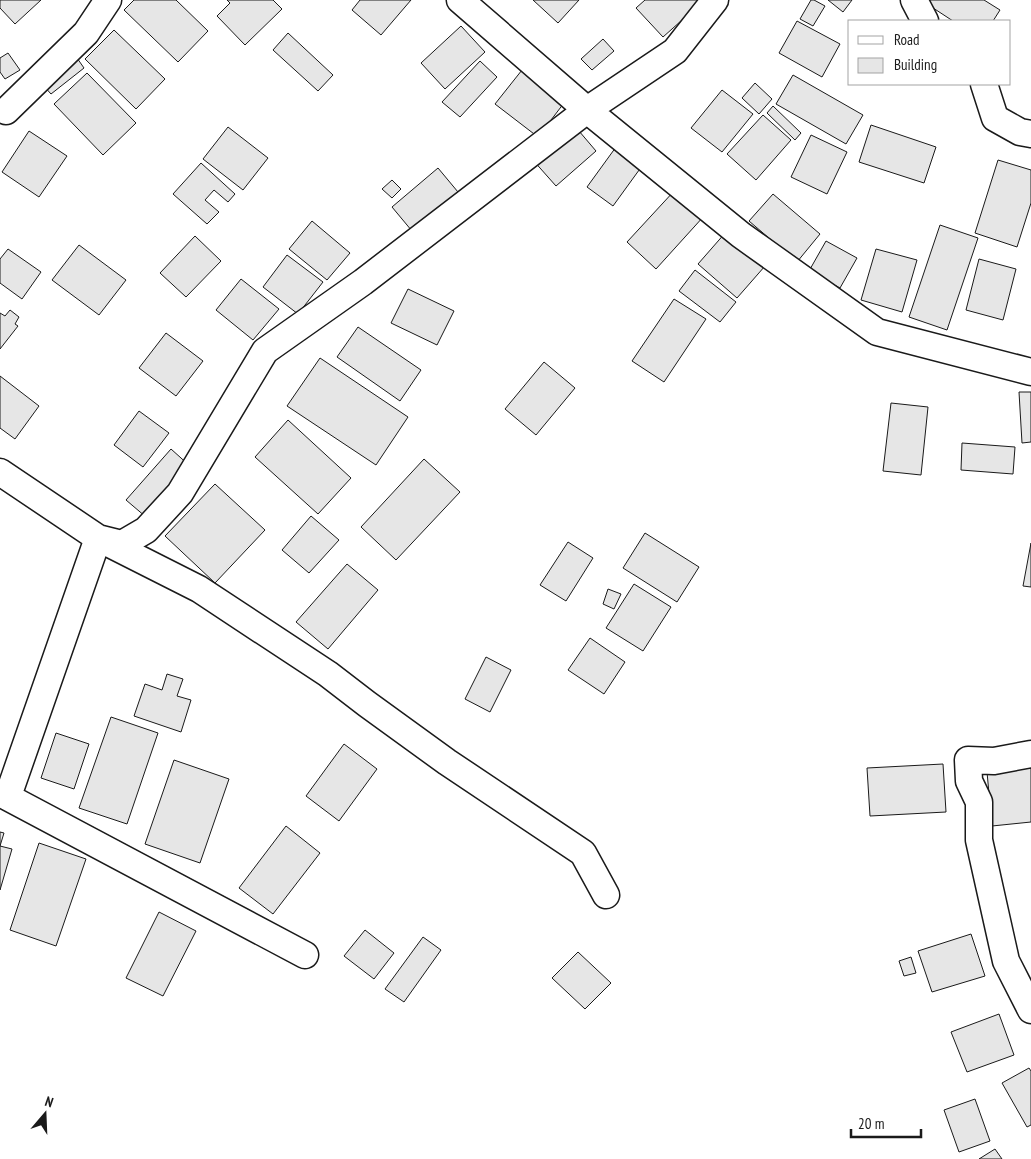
<svg xmlns="http://www.w3.org/2000/svg" width="1031" height="1159" viewBox="0 0 1031 1159" font-family="'PT Sans Narrow',sans-serif">
<style>
.building{fill:#e6e6e6;stroke:#1a1a1a}
.lines{fill:none;stroke-linecap:round;stroke-linejoin:round}
.minor-casing{stroke:#1a1a1a;stroke-width:29}
.minor{stroke:#fff;stroke-width:26}
</style>
<rect width="100%" height="100%" fill="#fff"/>
<path class="building" d="M0 0H41L15 24 0 8Z
M134 0H176L208 31 178 62 124 10Z
M227 0H273L282 9 245 45 217 16 230 3Z
M360 0H411L381 35 352 10Z
M533 0H579L558 23Z
M645 0H697L700 4 663 37 636 8Z
M811 0H814L825 6 813 26 800 19Z
M828 0H852L843 12Z
M930 0H984L1000 10 993 21H953L927 4Z
M797 21 840 44 822 77 779 53Z
M461 26 485 52 445 89 421 63Z
M114 30 165 79 136 109 85 59Z
M288 33 333 75 318 91 273 50Z
M603 39 614 51 592 70 581 59Z
M8 53 20 70 5 79 0 72V58Z
M77 58 84 68 51 94 43 85Z
M480 61 497 77 460 117 442 102Z
M522 70 564 103 538 137 495 104Z
M87 73 136 123 103 155 54 104Z
M793 75 863 115 846 144 776 104Z
M755 83 772 99 759 114 742 98Z
M722 90 753 114 722 152 691 128Z
M773 106 801 133 795 140 767 113Z
M763 115 791 140 756 180 727 154Z
M573 124 596 151 556 186 532 159Z
M871 125 936 147 924 183 859 162Z
M228 127 268 158 243 190 203 159Z
M29 131 67 156 39 197 2 172Z
M811 135 847 152 827 194 791 177Z
M616 147 642 166 613 206 587 187Z
M998 160 1031 170V203L1017 247 975 233Z
M201 163 235 194 228 202 214 190 205 200 219 212 207 224 173 194Z
M438 168 463 198 417 237 392 207Z
M392 180 401 189 392 198 382 189Z
M675 190 704 216 656 269 627 242Z
M773 194 820 234 797 262 749 221Z
M312 221 350 253 327 280 289 249Z
M940 225 978 238 947 330 909 317Z
M726 232 765 266 737 298 698 264Z
M195 236 221 261 186 297 160 273Z
M826 241 857 258 840 288 809 271Z
M79 245 126 280 99 315 52 280Z
M8 249 41 272 22 299 0 283V259Z
M876 249 917 260 902 312 861 300Z
M287 255 323 282 298 314 263 287Z
M979 259 1016 269 1003 320 966 310Z
M695 270 736 302 720 322 679 291Z
M241 279 279 309 253 340 216 310Z
M408 289 454 311 437 345 391 323Z
M674 299 706 319 664 382 632 361Z
M10 310 19 317 15 324 18 326 0 349V313L5 316Z
M358 327 421 370 400 401 337 357Z
M166 333 203 361 176 396 139 368Z
M320 358 408 417 376 465 287 406Z
M544 362 575 388 536 435 505 409Z
M0 376 39 406 15 439 0 428Z
M1019 392H1031V442L1022 443Z
M891 403 928 407 921 475 883 471Z
M139 411 169 433 143 467 114 445Z
M288 420 351 478 318 514 255 457Z
M962 443 1015 447 1013 474 961 470Z
M171 449 191 467 146 517 126 500Z
M424 459 460 492 396 560 361 527Z
M215 484 265 530 215 583 165 536Z
M311 516 339 540 309 573 282 550Z
M645 533 699 567 677 602 623 568Z
M568 542 593 558 566 601 540 585Z
M1031 543V587L1023 586Z
M347 564 378 590 328 649 296 622Z
M634 584 671 607 643 651 606 628Z
M608 589 621 594 614 609 603 604Z
M590 638 625 662 604 694 568 670Z
M486 657 511 670 490 712 465 699Z
M167 674 183 679 177 696 191 700 181 732 134 716 145 684 162 690Z
M111 717 158 733 127 824 79 808Z
M56 733 89 744 74 789 41 778Z
M344 744 377 769 339 821 306 796Z
M174 760 229 779 200 863 145 844Z
M943 764 946 812 870 816 867 768Z
M1031 768V822L992 826 987 772Z
M286 826 320 853 273 914 239 888Z
M0 832 4 833 0 846 12 849 0 890Z
M39 843 86 859 56 946 10 930Z
M159 912 196 931 163 996 126 978Z
M365 930 394 953 374 979 344 956Z
M971 934 985 976 932 992 918 951Z
M423 937 441 950 404 1002 385 989Z
M578 952 611 983 585 1009 552 978Z
M911 957 916 973 904 976 899 961Z
M999 1014 1014 1055 967 1072 951 1032Z
M1029 1068 1031 1071V1125L1027 1127 1002 1083Z
M975 1099 990 1141 959 1152 944 1110Z
M995 1149 1002 1159H979Z"/>
<g class="lines">
<g class="minor-casing">
<path id="minor" d="M460 0 587 110 741 235 877 332 1031 372
M914 0 925 21
M984 84 995 118 1020 132 1031 134
M6 111 86 33 108 0
M0 472 98 538 199 589 328 674 367 704 447 762 583 853 606 895
M1031 754 994 761 968 760 969 781 979 802V840L1006 961 1031 1010
M0 793 305 955
M8 796 98 538 122 544 146 530 180 493 265 351 363 282 587 110 675 51 715 0"/>
</g>
<use href="#minor" class="minor"/>
</g>
<rect x="848" y="20" width="162" height="65" fill="#ffffff" stroke="#a3a3a3"/>
<rect x="858" y="36" width="25" height="8" fill="#ffffff" stroke="#a3a3a3"/>
<text x="894" y="45" font-size="15" fill="#1a1a1a">Road</text>
<rect x="858" y="58" width="25" height="15" fill="#e6e6e6" stroke="#a3a3a3"/>
<text x="894" y="70" font-size="15" fill="#1a1a1a">Building</text>
<g transform="translate(45 1114) rotate(19)" stroke="#ffffff" stroke-width="4" paint-order="stroke">
<path d="M0-4L9 19L0 12L-9 19Z" fill="#1a1a1a"/>
<text y="-8" font-size="14" font-weight="bold" text-anchor="middle" fill="#1a1a1a">N</text>
</g>
<path d="M851 1129v8h70v-8" fill="none" stroke="#1a1a1a" stroke-width="2.5"/>
<text x="858" y="1129" font-size="15" fill="#1a1a1a" stroke="#ffffff" stroke-width="4" paint-order="stroke">20 m</text>
</svg>
